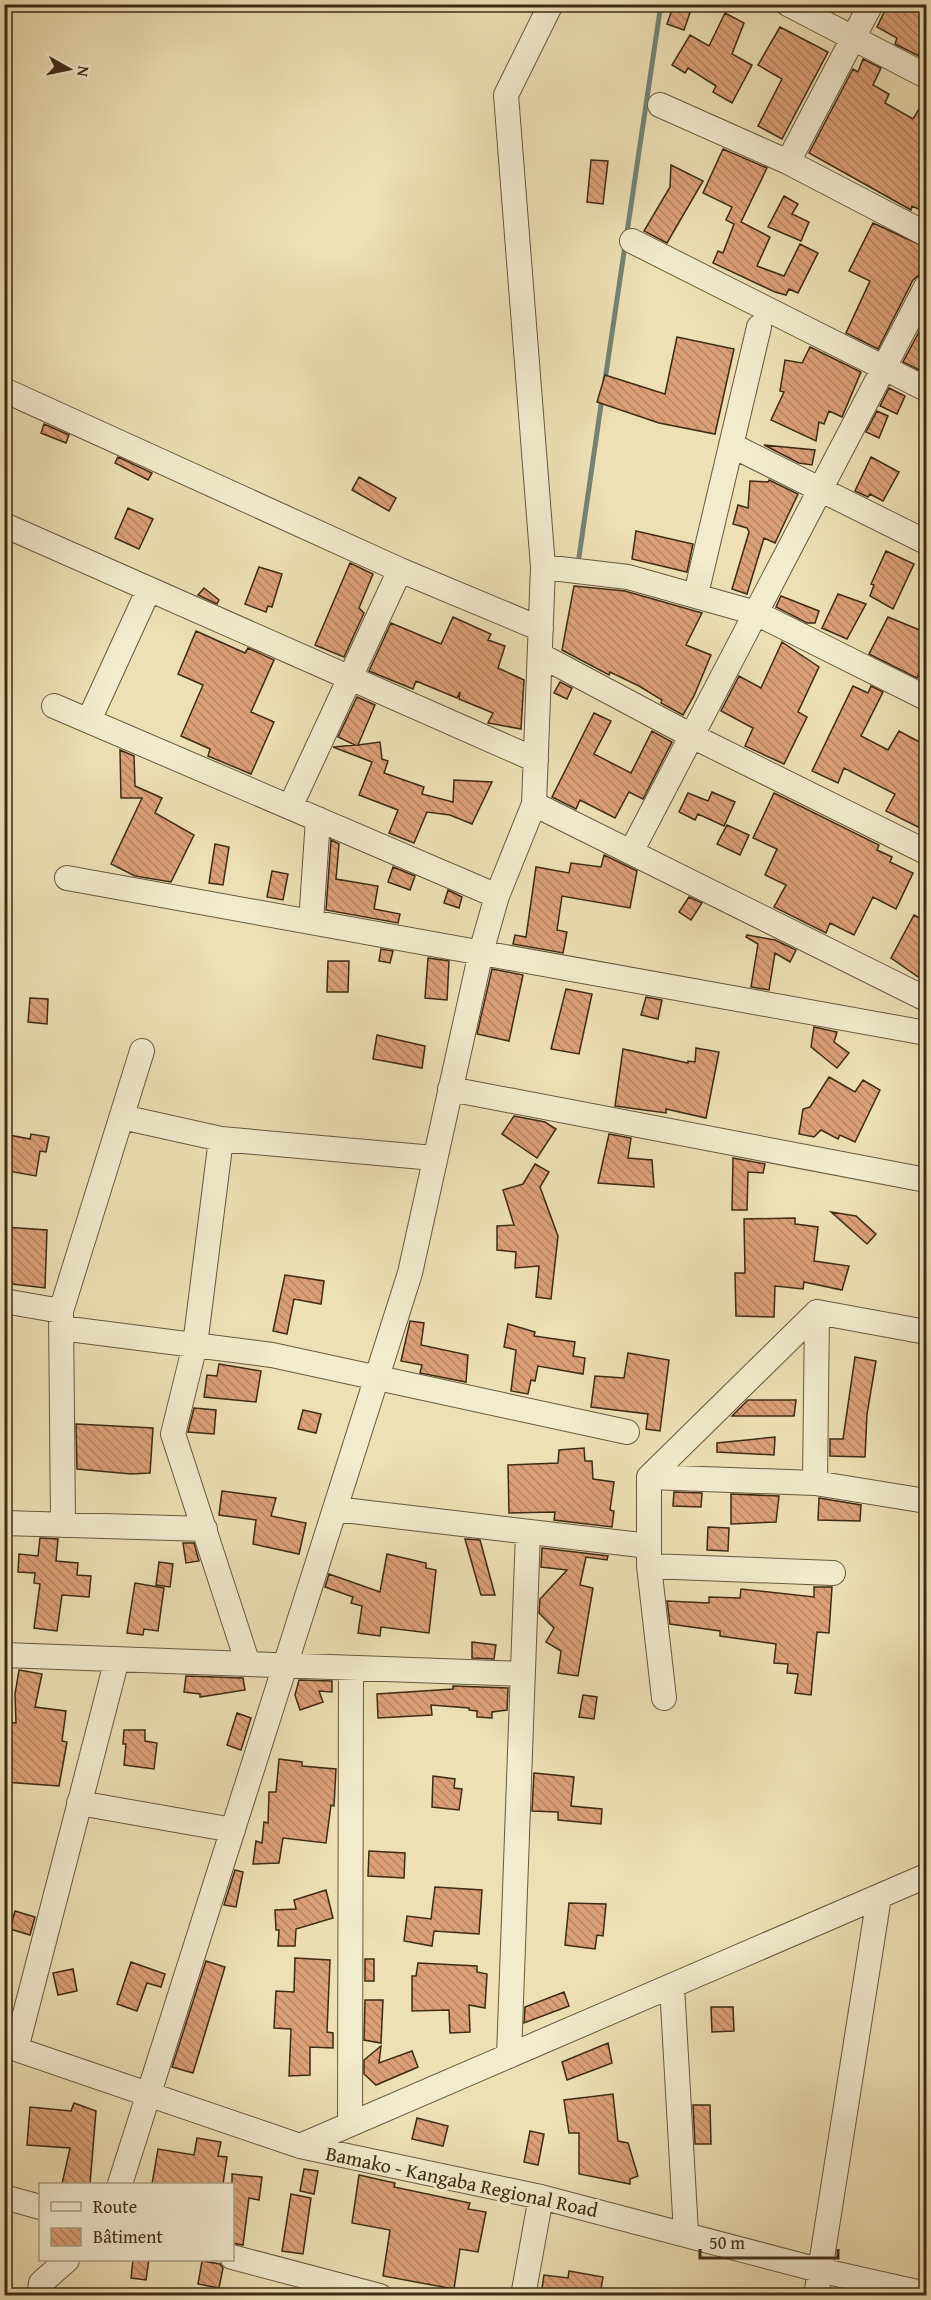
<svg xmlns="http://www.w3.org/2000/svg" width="931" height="2300" viewBox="0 0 931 2300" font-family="'Gentium Book Plus',serif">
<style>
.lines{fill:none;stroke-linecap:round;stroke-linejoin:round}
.stream{stroke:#758273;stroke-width:5}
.building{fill:url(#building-back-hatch);stroke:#3d2b14;stroke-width:1.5}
.minor-casing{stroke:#69583c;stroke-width:26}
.minor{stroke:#f3ebce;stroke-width:24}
.labels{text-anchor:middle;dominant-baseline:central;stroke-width:6;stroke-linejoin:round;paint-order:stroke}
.street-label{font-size:20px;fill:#3d2b14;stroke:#f3ebce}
</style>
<defs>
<pattern id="building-back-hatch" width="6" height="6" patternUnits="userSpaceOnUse" patternTransform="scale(1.5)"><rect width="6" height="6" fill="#dca079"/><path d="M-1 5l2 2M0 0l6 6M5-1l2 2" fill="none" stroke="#b48362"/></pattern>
</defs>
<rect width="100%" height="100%" fill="#ede0b4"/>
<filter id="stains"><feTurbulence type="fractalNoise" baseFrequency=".00333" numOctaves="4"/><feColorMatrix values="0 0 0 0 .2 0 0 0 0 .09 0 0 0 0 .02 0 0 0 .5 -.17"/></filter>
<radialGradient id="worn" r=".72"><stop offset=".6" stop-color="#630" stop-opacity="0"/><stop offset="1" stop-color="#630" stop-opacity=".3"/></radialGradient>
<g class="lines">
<path class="stream" d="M605 380 661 4
M579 557 602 398"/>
</g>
<path class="building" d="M674 4H693L684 30 667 24Z
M888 4H927V60L895 44 897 38 877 27Z
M725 13 744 23 732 54 752 65 732 103 713 92 716 86 688 68 685 73 672 65 690 35 709 46Z
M780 27 828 52 782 139 758 126 782 79 758 65Z
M863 59 881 68 873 85 889 94 885 103 913 119 927 96V213L912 206 911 210 809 153 853 69 858 72Z
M723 149 767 168 741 222 770 237 757 266 784 276 800 244 818 253 798 293 789 289 786 295 775 292 713 263 718 251 723 253 734 224 726 220 732 207 703 193Z
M591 160 608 161 603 204 587 202Z
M671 165 703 181 667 243 644 231 670 187Z
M784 196 798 204 792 214 809 222 801 241 768 227Z
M873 223 927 248V273L919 275 913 280 878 349 846 333 870 281 849 271Z
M927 317V364L923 372 903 362Z
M677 337 734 349 715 434 659 423 597 402 605 375 665 394Z
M810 347 861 372 842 417 829 411 824 424 819 422 816 441 771 420 784 392 780 391 785 360 802 363Z
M889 388 905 396 897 414 880 406Z
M877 411 888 416 879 438 866 432Z
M44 424 69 435 66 443 41 433Z
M764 445 815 450 812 465 799 463Z
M118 457 152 473 148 480 115 463Z
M871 457 899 472 883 501 870 494 868 497 855 491Z
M359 477 396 498 389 511 352 490Z
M769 480 798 494 775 543 764 538 747 594 732 589 749 532 747 528 733 524 738 505 748 508 750 481 768 482Z
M128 508 153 519 139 549 115 538Z
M636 531 693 544 687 572 632 559Z
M886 551 914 564 893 609 870 596 874 585 871 584Z
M350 563 373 574 359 608 364 613 344 657 315 645Z
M259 567 282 574 272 607 268 606 266 612 245 604Z
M574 586 625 591 702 613 686 645 711 655 694 696 683 715 661 703 662 700 639 686 610 672 609 675 562 650Z
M204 588 219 600 217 604 198 595Z
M838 594 866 604 847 639 822 628Z
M781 596 819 611 815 623H807L776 607Z
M453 617 491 634 488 640 505 646 498 668 524 680 521 729 488 723 493 713 459 699 460 692 457 698 416 681 413 689 369 671 391 623 441 644Z
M888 617 927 633V655L917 678 869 654Z
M196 631 245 653 248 648 274 660 251 712 274 722 251 774 208 756 210 749 181 736 203 685 178 674Z
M782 642 819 667 798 712 807 717 784 764 745 746 753 728 721 711 739 676 761 688Z
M560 682 572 688 567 699 554 693Z
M853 686 868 693 871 686 883 692 861 736 888 750 899 731 927 746V814L920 828 886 811 895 794 844 768 838 783 812 771Z
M357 697 375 705 358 745 380 742 382 759 388 761 384 773 424 787 422 794 453 802 454 780 492 782 472 824 450 815 427 812 414 843 389 833 398 810 359 795 372 762 333 747 355 745 338 737Z
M594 713 611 721 594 754 631 773 652 731 672 742 643 799 629 792 615 818 580 800 576 809 552 797Z
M120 750 134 756 135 786 162 798 155 813 194 835 171 882 135 876 111 864 142 798H121Z
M712 792 735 802 724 826 698 814 695 820 679 812 688 793 708 801Z
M774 793 879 845 877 850 892 857 890 862 913 873 896 909 873 897 854 935 830 923 826 933 774 907 786 885 765 875 777 849 753 838Z
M727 825 749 835 740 855 717 844Z
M331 840 339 844 336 879 378 886 374 909 400 914 398 923 326 910Z
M215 844 229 847 223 885 209 883Z
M604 855 637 871 630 908 562 896 557 930 567 932 563 953 513 944 515 935 526 937 536 867 569 873 571 863 601 867Z
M393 867 415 876 410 890 388 882Z
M272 871 288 874 283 900 267 897Z
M448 890 462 897 459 908 444 903Z
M689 897 702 903 691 920 679 912Z
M914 915 927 922V983L891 958Z
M747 935 775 940 796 950 790 962 775 953 769 990 751 987 758 944 746 937Z
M381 949 393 951 390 963 379 961Z
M428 958 449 961 447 1000 425 998Z
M328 961H349L348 992H327Z
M492 969 523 975 509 1041 477 1034Z
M566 989 592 994 579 1054 551 1049Z
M646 997 662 1000 658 1019 641 1015Z
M30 998 48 999 47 1024 28 1022Z
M814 1027 837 1032 834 1042 849 1053 837 1068 811 1047Z
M377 1035 425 1046 422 1068 373 1059Z
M696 1048 719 1052 706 1118 666 1109V1113L615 1106 623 1049 688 1063V1061L695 1062Z
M829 1077 855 1092 863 1080 880 1090 855 1142 840 1135 838 1139 821 1130 814 1137 799 1134 803 1109 810 1107Z
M514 1116 545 1122 556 1129 537 1158 502 1134Z
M4 1134 30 1139 31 1134 49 1137 46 1152 40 1151 36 1176 8 1171 9 1164 4 1163Z
M609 1134 631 1138 628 1158 652 1160 654 1187 598 1183Z
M733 1158 765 1164 763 1173 748 1172 747 1210H732Z
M535 1164 549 1172 540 1187 558 1236 551 1299 536 1297 539 1266 515 1268 516 1252 497 1250V1226L514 1225 503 1190 523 1184Z
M831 1212 856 1216 876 1234 867 1244Z
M795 1218V1224L818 1227 814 1261 849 1266 842 1290 804 1282 803 1289 775 1286 774 1317 736 1316 735 1273H745L744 1219Z
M4 1227 47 1230 45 1288 4 1283Z
M285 1275 324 1281 321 1304 294 1299 287 1334 273 1331Z
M410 1321 424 1323 421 1345 468 1355 466 1382 420 1373 422 1365 401 1361Z
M508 1324 535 1332 534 1336 575 1342 573 1356 585 1358 583 1374 538 1366 535 1381 531 1380 528 1394 511 1391 516 1350 504 1347Z
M628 1353 669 1360 660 1431 646 1429 648 1414 591 1407 595 1376 624 1378Z
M855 1357 876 1361 867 1414 865 1457 830 1456V1439H843Z
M219 1364 261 1371 256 1402 204 1397 207 1375 217 1376Z
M748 1400H796L794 1416H732Z
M194 1408 216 1410 214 1434 188 1432Z
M303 1410 321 1414 316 1433 298 1429Z
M76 1424 153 1428 150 1473 131 1474 77 1469Z
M775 1437 774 1455 717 1452V1443Z
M584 1448 585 1461H592L593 1479 614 1482 610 1510 614 1511 612 1527 554 1520 555 1512 509 1513 508 1465 558 1463 559 1450Z
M222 1491 276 1498 271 1516 306 1523 299 1554 253 1544 256 1520 219 1515Z
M674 1492 702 1493 701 1507 673 1506Z
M731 1494 779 1496 776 1522 731 1524Z
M819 1498 861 1505 860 1521 818 1520Z
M708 1527 729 1528 728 1551 707 1550Z
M40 1538 58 1539 56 1561 78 1563 77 1575 91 1576 89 1597 62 1595 57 1631 34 1628 40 1584 34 1583 35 1573 18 1572 19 1554 38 1556Z
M465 1539 480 1540 495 1595H481Z
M183 1543H194L199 1561 186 1563Z
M542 1548 608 1556 607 1560 586 1557 580 1585 593 1588 578 1676 558 1673 561 1651 546 1642 554 1628 539 1613 540 1599 567 1570 541 1567Z
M387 1554 426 1563V1568L436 1570 429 1633 381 1627 380 1636 358 1633 362 1606 351 1603 353 1597 325 1587 329 1574 380 1592Z
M159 1562 173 1564 170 1587 156 1585Z
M135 1583 164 1588 158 1631 144 1629 143 1635 127 1633Z
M814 1587H832L829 1633 817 1632 811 1695 795 1693 798 1674 787 1673 788 1664 774 1663 776 1644 720 1636V1631L670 1624 667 1601 709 1603V1597L740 1598 741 1589 814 1597Z
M472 1642 496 1645 494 1659 472 1658Z
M19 1670 42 1674 35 1707 66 1711 62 1741 67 1742 59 1786 4 1782V1722L16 1723 15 1694Z
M186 1676 243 1678 245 1690 200 1697V1694L184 1692Z
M299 1680 332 1681V1692L319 1691 323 1702 300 1710 295 1695Z
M453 1686 508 1688 507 1710 492 1712V1718L477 1717V1711L469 1710V1708L431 1705 432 1715 378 1718 377 1694 453 1689Z
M583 1695 597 1697 594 1719 579 1717Z
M237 1713 251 1718 241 1750 227 1745Z
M124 1730H145V1741L157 1743 154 1769 124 1765 126 1744H123Z
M279 1759 302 1762V1766L336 1769 334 1806 331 1805 326 1843 283 1838 279 1863 253 1864 256 1841 262 1843 264 1822 268 1823 269 1792H276Z
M534 1773 574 1777 571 1806 602 1809 601 1824 558 1820V1812L532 1811Z
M433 1776 455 1779 454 1788 462 1789 459 1810 432 1807Z
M369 1851 405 1853 404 1878 368 1876Z
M235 1870 243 1872 236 1907 224 1905Z
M435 1887 482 1890 479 1934 434 1931 432 1946 404 1941 407 1916 431 1919Z
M326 1890 333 1918 296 1929 295 1946H278L279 1930H276L275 1910 296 1909 294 1900Z
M569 1903 606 1904 603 1936 597 1935 595 1949 565 1945Z
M15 1911 35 1917 30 1935 10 1929Z
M295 1958 330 1960 327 2032 333 2033V2048L310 2047V2075L289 2076 291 2029 274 2028 276 1991 294 1992Z
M365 1959H374V1981H365Z
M206 1961 225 1967 193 2073 172 2067Z
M131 1962 165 1974 161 1987 147 1983 137 2011 117 2004Z
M418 1963 477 1966V1972L487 1974 485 2008 469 2005 470 2032 450 2033 449 2010 412 2011V1976H416Z
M73 1969 77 1991 58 1995 53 1973Z
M564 1992 569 2006 524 2023 525 2007Z
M365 2000H383L381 2043 364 2040Z
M711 2007H733L734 2031 712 2032Z
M608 2043 612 2063 567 2080 562 2062Z
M381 2046 379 2063 412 2051 418 2067 376 2085 364 2074V2060Z
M613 2094 618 2141 628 2143 638 2176 630 2179V2184L579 2174V2133H569L564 2100Z
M74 2103 96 2111 90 2184H62L70 2148 27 2145 30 2107 71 2111Z
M693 2105H710L711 2144H695Z
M417 2118 448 2126 443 2146 412 2139Z
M530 2131 544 2134 538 2165 524 2162Z
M197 2138 221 2142 218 2156 227 2157 223 2184H152L158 2149 194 2155Z
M304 2169 318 2171 314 2194 300 2191Z
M232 2174 262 2177 259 2200 249 2198 243 2245 232 2243Z
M359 2175 395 2183 394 2187 470 2203 468 2209 486 2212 478 2252 460 2249 454 2289 383 2276 390 2230 352 2223Z
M291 2194 311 2198 303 2254 282 2251Z
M133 2259H149L146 2280 131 2278Z
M202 2261 220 2264 223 2268 219 2288 198 2284Z
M569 2271 603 2277 600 2295H541L544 2275 568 2278Z"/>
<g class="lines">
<g class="minor-casing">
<path id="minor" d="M788 4 926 76
M660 105 788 162 926 234
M788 162 871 4
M632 241 926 389
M4 390 400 570 541 629
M731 445 926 542
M4 525 536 760
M543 567 628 577 756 613 926 698
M696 594 759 327
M540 655 692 736 926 852
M54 706 497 896
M89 720 149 589
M534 804 926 999
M290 807 400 570
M631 852 926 287
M67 878 926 1033
M311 922 318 819
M450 1089 926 1180
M122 1117 221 1139 434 1158
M221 1139 195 1345 173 1434 248 1664
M4 1301 61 1311
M817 1312 926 1332
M61 1328 272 1355 627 1432
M649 1477 815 1483 926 1501
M815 1483 817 1312
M335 1509 649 1546
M4 1523 205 1529
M63 1525 61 1311 142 1051
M649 1566 833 1573
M4 1655 521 1674
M664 1698 649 1566V1477L817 1312
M79 1803 233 1830
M672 1986 686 2233
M4 2045 300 2146 541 2197 819 2270 926 2294
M16 2049 117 1659
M509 2056 528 1532
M350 2124 351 1668
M300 2146 926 1876
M120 2184 410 1273 481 952 497 896 534 804 543 567 506 95 551 4
M4 2197 40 2207
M232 2257 380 2296
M39 2296 41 2283 67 2260
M523 2296 541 2197
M816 2296 879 1897"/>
</g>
<use href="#minor" class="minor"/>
</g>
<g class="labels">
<g class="street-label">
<text transform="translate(462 2181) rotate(12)">Bamako - Kangaba Regional Road</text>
</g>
</g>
<rect width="931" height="2300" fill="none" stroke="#ede0b4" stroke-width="24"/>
<rect x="6" y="6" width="919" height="2288" fill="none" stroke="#3d2b14" stroke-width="3"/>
<rect x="12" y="12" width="907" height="2276" fill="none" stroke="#3d2b14" stroke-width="1.5"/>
<rect x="39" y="2183" width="195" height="78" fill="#f3ebce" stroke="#aa9e84" stroke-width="1.5"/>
<rect x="51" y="2202" width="30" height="9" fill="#f3ebce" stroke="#aa9e84" stroke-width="1.5"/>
<text x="93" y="2213" font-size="18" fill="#3d2b14">Route</text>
<rect x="51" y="2228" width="30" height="18" fill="url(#building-back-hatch)" stroke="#aa9e84" stroke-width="1.5"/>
<text x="93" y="2243" font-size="18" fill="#3d2b14">Bâtiment</text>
<g transform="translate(69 69) rotate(99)" stroke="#f3ebce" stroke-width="4.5" paint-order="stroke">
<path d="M0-4.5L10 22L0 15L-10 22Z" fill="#3d2b14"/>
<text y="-9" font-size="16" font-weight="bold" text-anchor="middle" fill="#3d2b14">N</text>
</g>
<path d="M700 2249v9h138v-9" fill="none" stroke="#3d2b14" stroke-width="3"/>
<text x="709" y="2249" font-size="18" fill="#3d2b14" stroke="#f3ebce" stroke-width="4.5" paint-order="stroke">50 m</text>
<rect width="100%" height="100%" filter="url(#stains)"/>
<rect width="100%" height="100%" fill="url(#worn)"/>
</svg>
